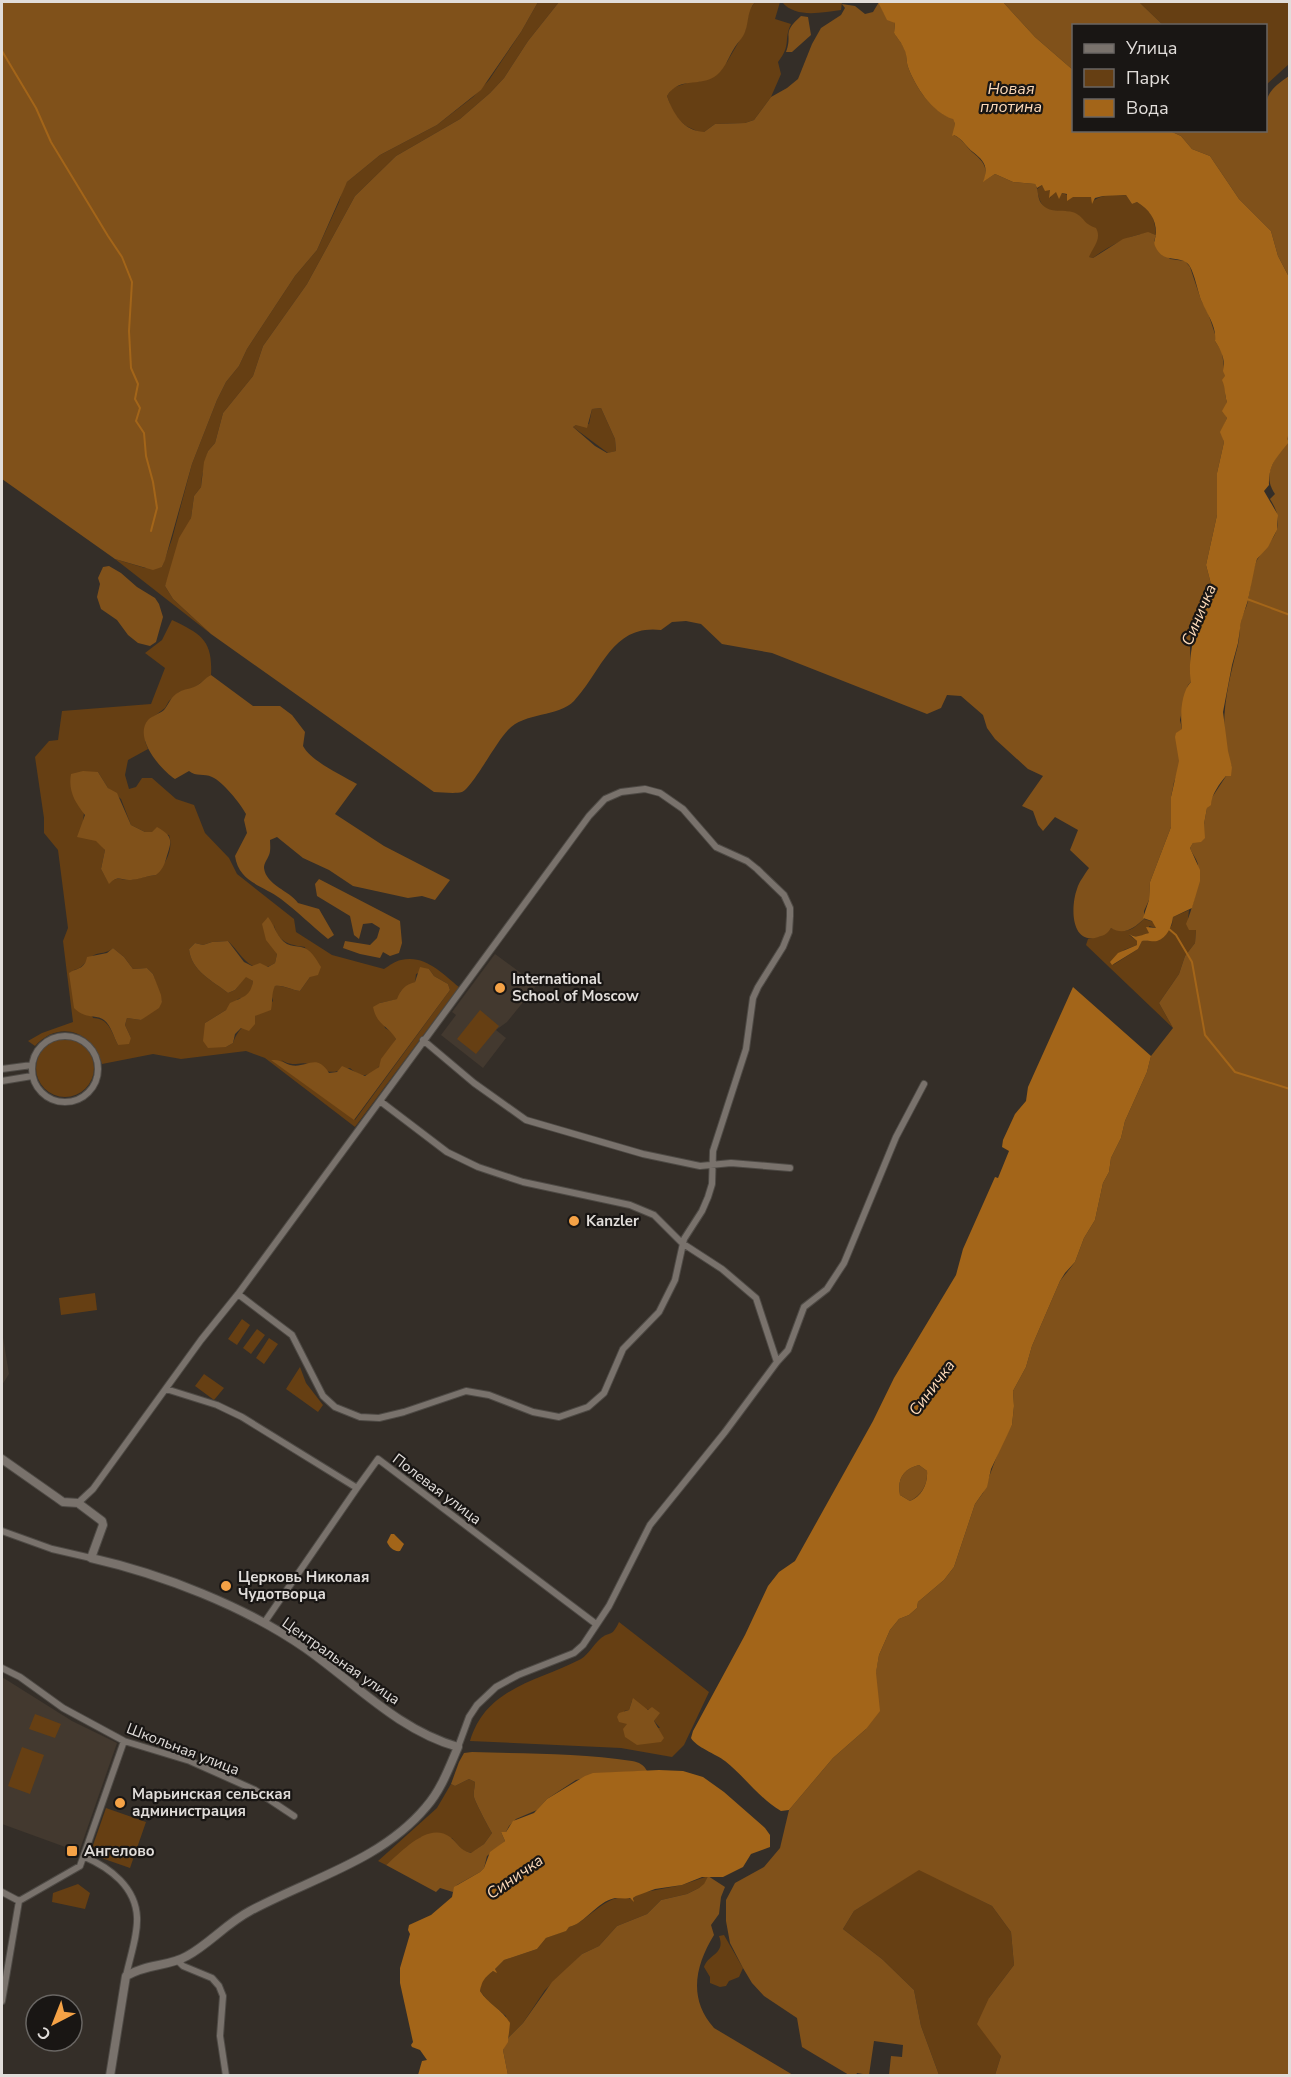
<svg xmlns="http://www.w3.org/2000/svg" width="1291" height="2077" viewBox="0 0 1291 2077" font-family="'Nunito Sans',sans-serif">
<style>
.built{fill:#43392f}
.green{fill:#663f13;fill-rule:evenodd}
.forest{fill:#80511a;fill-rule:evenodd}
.water{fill:#a36519;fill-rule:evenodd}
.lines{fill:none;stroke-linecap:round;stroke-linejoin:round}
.stream{stroke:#a36519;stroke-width:2}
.minor-casing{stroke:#4e4a45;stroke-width:8}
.tertiary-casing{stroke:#4e4a45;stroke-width:10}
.minor{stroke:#79726c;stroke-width:6}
.tertiary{stroke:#79726c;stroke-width:8}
.poi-dot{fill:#f5a246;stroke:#191614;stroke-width:2}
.labels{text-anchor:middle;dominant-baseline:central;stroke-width:4.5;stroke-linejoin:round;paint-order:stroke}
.poi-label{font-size:15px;font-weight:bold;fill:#e1ddda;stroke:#191614;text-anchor:start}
.street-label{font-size:15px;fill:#e1ddda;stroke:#191614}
.water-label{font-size:16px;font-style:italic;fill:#fcd9b8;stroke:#191614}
</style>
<rect width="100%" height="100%" fill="#342e28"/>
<path class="built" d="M495 954 537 985 507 1022 496 1030 506 1038 483 1068 441 1035 456 1015 452 1012Z
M2 1331 9 1374 2 1385Z
M2 1677 72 1721 117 1743 79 1852 2 1824Z"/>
<path class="green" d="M538 2H559L528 41 504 78 490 93 460 119 396 156 355 196 307 284 263 346 253 376 223 413 215 443 208 451 202 476 201 487 194 496 191 518 165 586 173 599 211 634 115 559 145 568 162 567 172 539 192 464 217 400 226 382 239 366 247 349 295 276 317 250 339 202 343 188 347 182 380 155 437 125 473 97 489 80 521 32Z
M755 2H780L775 19 791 24C783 41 792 44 778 62L781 74 771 97 754 120 745 123 715 124 704 132H699L686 126 678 119 672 110 667 96 672 88 690 82H699L727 62 745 31 749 11Z
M782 2H842L841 10C823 12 796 19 782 2Z
M1139 2H1289V64L1266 85V26L1163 25Z
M1042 185 1051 190 1050 198 1054 192H1057L1059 198 1062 193 1073 197H1092V203C1099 193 1115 196 1126 195L1132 204 1137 202C1153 213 1154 217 1156 235 1140 228 1107 247 1093 258L1088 257V226C1084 223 1082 218 1078 215 1060 205 1042 222 1037 189Z
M601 408 615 439 616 451 608 453 573 427 576 425 589 424 592 409Z
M172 620C201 634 213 640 211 675L194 688 179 692 169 701 165 708 148 721 145 741 148 749 128 760 125 775 129 789 136 787 142 778H152L176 799 194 805 205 833 229 858 237 874 294 919 296 932 332 955 384 969C389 966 395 961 401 960 425 954 443 974 459 987L355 1127 265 1058 246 1051 181 1059 153 1054 102 1064C93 1031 59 1019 35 1046L28 1041 42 1033 73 1022 63 941 68 928 58 850 44 833V818L35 757 49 741 58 740 62 711 151 704 165 668 145 653 162 640ZM98 772 108 788 121 799 131 825 145 832 169 835C174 850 165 864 156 875 147 876 140 878 131 880 122 881 118 875 109 883L101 869 105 850 83 822 88 773ZM274 925C278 942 289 945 305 947L310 977 300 991C290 990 284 985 275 986L271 993 273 1001C260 1015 239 1023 233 1043L226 1047H217L205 1023 226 1010 238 999 246 997 252 990 253 981 246 976 235 990 228 993C213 981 191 971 189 949L195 943 203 945 212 942 228 941C242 954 251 978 275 963L277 954ZM113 948 124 957 133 969 147 968 153 974 162 1002 141 1020 127 1018 125 1025 131 1038 118 1045C112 1033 109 1018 93 1018L74 970C84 968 86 959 94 955 101 952 106 954 113 948ZM429 969 434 976 448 984 450 990 355 1120 281 1060C295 1068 298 1061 309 1064 331 1070 323 1076 350 1068 374 1090 385 1055 396 1039L392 1032 385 1028 380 1003 398 999 401 991 415 982 416 974Z
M1189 910 1188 919 1196 930 1195 943 1185 956 1179 974 1159 1003 1173 1028 1086 945 1088 939 1101 936 1111 928C1128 934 1132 930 1144 919L1154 922 1156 928 1149 926V933L1139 937 1129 935 1137 941V945L1124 950 1113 965 1138 949 1142 941H1156L1172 925 1173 917Z
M480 1010 499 1026 476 1054 457 1039Z
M36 1068a29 29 0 1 1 58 0a29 29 0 1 1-58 0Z
M95 1293 97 1310 61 1315 59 1298Z
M242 1319 250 1325 237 1345 228 1339Z
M257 1329 265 1335 251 1354 243 1348Z
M269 1338 278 1344 264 1364 256 1358Z
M300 1367 306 1383 323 1405 318 1412 286 1389Z
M204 1374 224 1388 214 1400 195 1386Z
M619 1622 709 1692 684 1745 672 1757 621 1748 470 1741C486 1687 537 1682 581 1659 589 1654 593 1645 600 1639 610 1630 611 1639 619 1622ZM632 1701 643 1708 659 1713 654 1721 660 1728 628 1724 624 1711 629 1710Z
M35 1714 61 1724 55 1738 29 1729Z
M22 1747 44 1755 30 1794 8 1786Z
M469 1779 475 1782C475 1787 473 1793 474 1797 475 1802 489 1828 492 1833L484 1844 472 1853 463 1851 452 1838 421 1837 386 1865 378 1861 437 1808 451 1784 455 1786Z
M106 1808 146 1822 130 1868 90 1854Z
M919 1869 992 1906 1011 1932 1014 1965 989 1998 1001 2056 995 2075H939L921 2026 914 1990 882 1959 843 1929 854 1911Z
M708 1876 704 1885 699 1888 687 1894 661 1900 647 1914 617 1926 599 1946 582 1954 545 1990 523 2023 509 2037 506 2016 488 2001 480 1991C481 1980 485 1977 493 1971L496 1972 495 1969 504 1960 537 1949 546 1938 565 1931 569 1927C589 1922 608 1888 634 1900L633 1898 640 1893 682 1885Z
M78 1884 90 1893 85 1909 52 1902 53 1893Z
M724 1935 743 1968 739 1977 729 1981 726 1986 720 1987 710 1983V1977L704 1967C708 1954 726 1954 719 1936Z"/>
<path class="forest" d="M2 2H538L521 32 481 90 437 125 380 155 347 182 317 250 295 276 247 349 239 366 226 382 217 400 192 464 165 560 162 567 153 570 115 559 2 479Z
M559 2H755C747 11 749 21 745 32 743 37 740 40 737 44 730 53 728 63 720 72 704 90 680 74 667 96 673 113 683 131 704 132L715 124 745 123 754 120 771 97 787 88 798 79 812 44 821 28 841 15 845 8 842 4 855 6 865 14 873 12 879 2 884 13 895 23 894 33C897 38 902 43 905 49 907 53 906 61 908 67 915 86 932 113 953 118L955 124 954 135C962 139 966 146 972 152 982 160 989 167 984 181L995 174 1013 182 1035 184C1039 190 1037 197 1041 203 1051 216 1065 207 1077 214 1085 219 1084 224 1096 228 1102 239 1093 247 1089 257L1093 258 1123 239 1148 232 1156 235 1154 241 1170 259 1185 261 1190 267 1201 300 1208 313 1216 337 1215 341 1222 352 1225 376V395L1227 402 1225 414 1227 418 1221 432 1224 442 1217 473V515L1206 565 1211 584 1207 602 1202 608 1190 646 1191 682 1188 685 1180 720 1182 729 1179 769 1174 782 1171 797V827L1150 882 1149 900 1144 911V919C1134 928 1124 936 1111 928 1107 935 1102 936 1095 938 1070 942 1071 905 1077 889 1079 882 1085 874 1089 868L1070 850 1078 830 1055 817 1043 831 1038 825 1033 811 1022 806 1043 776 1028 769 995 739 987 728 983 715 961 696 947 695 941 708 927 714 772 653 722 644 701 624 686 621 672 622 661 630C612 624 602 671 574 701 559 717 524 712 508 730 496 742 472 788 462 792 454 794 442 792 434 792L211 634 173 599 165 586 179 538 191 518 194 496 201 487 204 462 208 451 215 443 223 413 253 376 263 346 307 284 355 196 396 156 460 119 490 93 504 78 528 41ZM601 408 615 439 616 451 607 453 595 446 573 427 576 425 587 428 592 409Z
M1003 2H1139L1163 25 1074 26 1073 70 1035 37Z
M801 16 808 17 811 35 792 52H786C793 33 781 34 801 16Z
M1289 76V277L1278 256 1271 231 1239 199 1210 156 1192 149 1181 136 1170 131 1266 130C1266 100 1262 94 1289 76Z
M1289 431V2075H995L1001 2056 977 2024 989 1998 1014 1965 1011 1932 992 1906 919 1870 854 1911 843 1929 882 1959 914 1990 921 2026 939 2075H889L891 2056 902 2057 903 2045 874 2041 869 2075 857 2073 856 2075H849L802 2047 797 2018 764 1996 752 1983 743 1968 730 1943 726 1921V1900L735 1883 764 1867 780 1848 789 1810 833 1758 866 1729 879 1655 890 1630 899 1619 909 1615 917 1608 918 1602 944 1580 954 1567 975 1504 983 1493 1001 1445 1012 1425 1014 1406 1013 1391 1026 1367 1032 1346 1060 1281 1075 1262 1084 1238 1095 1220 1103 1183 1109 1172 1111 1158 1121 1138 1125 1121 1147 1072 1151 1056 1173 1028 1159 1003 1179 974 1185 956 1195 943 1196 930H1189L1186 924C1193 907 1199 885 1198 866 1198 860 1192 854 1190 848L1204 824 1207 808 1211 799 1232 767C1216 728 1228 684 1238 645 1240 637 1239 629 1241 622 1242 614 1247 608 1248 600 1251 587 1251 572 1257 560 1263 549 1273 542 1277 529 1280 517 1276 509 1270 499L1275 494C1258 469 1284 454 1289 431Z
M109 566 121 573 137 587 155 598 159 604 163 617 156 642 150 646 138 643 128 635 117 620 101 609 97 597 100 584 98 578 103 567Z
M211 675 253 706H280L292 715 305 732 303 746C311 761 341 775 357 784L335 814 384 846 450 880 435 900 422 896 408 898 353 886 329 870 303 858 277 837 270 840C270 844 271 850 269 855 267 860 264 863 264 868 266 885 290 891 298 903L319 909 334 935 328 939C312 926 297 911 281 899 263 885 239 883 235 856L247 833 244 820 246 814C241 804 222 781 212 777 204 773 196 777 189 771L175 779C161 770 133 738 148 720 152 716 159 714 164 710 169 704 171 696 179 692 184 689 191 689 196 686 202 683 205 678 211 675Z
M83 771 98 772 108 788 117 793 131 825 145 832H152L157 827C175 837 171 842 166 859 164 866 162 870 156 875 147 876 140 879 131 880 121 881 119 874 109 884L101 869 105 850 96 841 77 837 85 815C75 802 68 791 71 774Z
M319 879 400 921 402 943 399 953 390 956 383 952 380 958 360 954 343 948 345 941 370 945 377 938 380 928 372 923 363 924 359 939 354 935 350 916 317 896 315 884Z
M268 917C275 926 277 938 287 944 291 946 297 946 301 947 311 949 316 959 321 967L318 975 310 977 300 991C290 990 285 985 275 986 271 994 273 1001 271 1010L255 1016V1024L249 1031 241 1028 235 1034 233 1043 226 1047 208 1048 203 1041 205 1023 226 1010 230 1003C243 997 251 996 253 981L246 977 235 990 228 993C213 981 191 971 189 949L195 943 203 945 212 942 228 941 244 962 252 966 260 963 268 967 275 963 277 954 266 940 262 924Z
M113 948 124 957 133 969 147 968 153 974 161 995 162 1002 159 1008 141 1020 127 1018 125 1025 131 1038 129 1044 118 1045C114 1038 111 1025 104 1020 97 1014 86 1020 74 1008L69 973C77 968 85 969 87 957L107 953Z
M420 967 429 969 434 976 448 984 450 990 354 1120 271 1060C281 1060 282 1062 290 1065 307 1069 316 1052 329 1073L337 1072 342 1066 365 1076 379 1067 381 1059 396 1039C388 1025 377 1026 373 1007L380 1003 397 999C401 989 405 985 415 982Z
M919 1465 927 1471C928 1484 922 1495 910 1501L900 1495C897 1479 903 1469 919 1465Z
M633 1698 648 1710 652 1707 660 1713 654 1721 664 1738 661 1742 637 1745 625 1737 623 1729 627 1724 619 1722 617 1717 619 1713 629 1710Z
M472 1752C523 1754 581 1753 632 1761 639 1762 644 1765 647 1771L608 1773 576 1780 547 1799 537 1810 516 1819 509 1826 506 1832H501L505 1841 487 1856 484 1868 480 1872 457 1885 453 1892 440 1888 436 1892 386 1865C402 1852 428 1821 450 1837 459 1844 459 1850 471 1853L484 1844 492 1833C489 1828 475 1802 474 1797 473 1793 475 1787 475 1782L469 1779 455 1786 451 1784 459 1762 464 1753Z
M708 1876 725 1887 721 1897 719 1914 711 1925 714 1935C695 1966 688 1999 714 2028L793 2075H508L503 2050 509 2037 523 2023 552 1982 582 1954 599 1946 617 1926 647 1914 661 1900 687 1894 699 1888 704 1884Z"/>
<path class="water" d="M878 2H1003L1035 37 1073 70 1074 130 1170 131 1181 136 1192 149 1210 156 1239 199 1271 231 1278 256 1289 277 1290 431 1287 439 1289 442C1277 457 1268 465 1269 485L1264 491 1278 515 1277 530 1268 547 1257 559 1255 566 1248 600 1241 622 1238 643 1232 665 1223 712 1228 751 1232 767 1231 776H1226C1220 783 1211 795 1211 805L1207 808 1204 824 1205 838 1201 842 1193 843 1190 848 1200 870V881L1192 908 1173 917C1172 926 1167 938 1157 941 1153 942 1147 940 1142 941L1138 949 1112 965 1110 962 1118 953 1137 945V941L1129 934C1136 939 1141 935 1149 933L1146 927 1156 928 1152 921 1143 918 1149 900 1150 882 1171 827V797L1179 761 1175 737 1176 733 1182 729C1180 716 1181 692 1191 682 1187 664 1195 617 1207 602V589L1211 584 1206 565 1217 515V473L1224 442 1220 432 1227 418 1222 411 1227 402C1224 394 1226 388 1222 380L1225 376 1223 371C1226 360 1221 350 1215 341 1217 327 1207 314 1202 302 1198 294 1194 268 1187 263 1177 255 1163 264 1155 246 1153 241 1156 238 1156 233 1156 218 1149 210 1137 202L1132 204 1126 195 1103 196 1095 198 1092 204 1091 197H1073L1067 201V194L1062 193 1059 199 1056 192 1049 198 1050 190 1045 191 1042 185 1037 188 1035 184 1013 182 995 174 983 182C989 166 984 161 973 152 966 147 963 139 954 135L952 136 955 124 953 119C932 113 915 86 908 67 906 61 907 53 904 49 902 43 897 38 894 33L895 23 887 20Z
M1073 987 1151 1056 1147 1072 1125 1121 1121 1138 1111 1158 1109 1172 1103 1183 1095 1220 1084 1238 1075 1262 1065 1273 1060 1281 1032 1346 1026 1367 1013 1391 1014 1406 1012 1425 991 1469 987 1487 975 1504 954 1567 944 1580 918 1602 917 1608 909 1615 899 1619 890 1630 879 1655 876 1673 880 1711 866 1729 833 1758 789 1810 781 1811C759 1798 745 1777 725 1761 716 1754 696 1747 691 1738L693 1731 745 1635 768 1586 779 1572 795 1561 873 1421 894 1378 956 1275 963 1249 995 1177 998 1178 1009 1151 1002 1147 1003 1140 1015 1114 1026 1101 1028 1087ZM919 1465 927 1471C928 1484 922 1496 910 1501L900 1495C897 1479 903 1469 919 1465Z
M391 1534H394L404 1544 400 1551C394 1552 389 1547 387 1542Z
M659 1770 683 1771 703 1777 724 1792 765 1828 770 1835V1847L751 1854 743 1867 723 1877H702L682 1885 655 1889 636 1896 633 1898 634 1902 630 1898C626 1899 620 1898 615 1898 596 1902 586 1923 569 1927L566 1931 546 1938 537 1949 504 1960 495 1969 497 1973 493 1971C484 1978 482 1981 480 1991 488 2004 502 2009 510 2023L508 2042 503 2050 508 2075H418L422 2061 427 2060 420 2050 412 2047 411 2045 413 2042 400 1983V1968L410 1934 408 1930 409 1925 431 1915 452 1897 454 1887 480 1872 484 1868 490 1852 505 1841 501 1832H506L513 1821 534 1813 547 1799 585 1776 593 1773Z"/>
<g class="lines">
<path class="stream" d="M2 51 36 108 51 142 108 236 122 257 132 282 129 331 131 368 138 384 135 399 140 408 136 421 144 433 146 456 153 482 157 508 151 531
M1247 599 1290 615
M1169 929 1176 935 1192 962 1205 1035 1235 1072 1290 1089"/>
<g class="minor-casing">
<path id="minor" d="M32 1069a33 33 0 1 1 66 0a33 33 0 1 1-66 0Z
M423 1040 474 1083 526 1120 643 1154 700 1166 731 1163 790 1168
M2 1069 32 1065
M2 1081 32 1076
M380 1101 447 1152 478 1167 523 1182 630 1205 654 1215 682 1243 722 1269 756 1298 777 1362
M166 1389 217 1405 242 1417 357 1488 378 1459 596 1624
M78 1503 93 1489 201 1340 238 1294 589 816 605 799 621 792 645 789 660 793 683 809 716 847 747 861 757 869 784 895 790 908V916L789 932 783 947 758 987 753 998 746 1049 713 1151 712 1184 708 1197 702 1211 684 1239 675 1280 659 1312 623 1349 604 1393 588 1407 559 1417 533 1412 489 1395 466 1391 404 1412 379 1418 360 1417 335 1407 323 1396 292 1335 238 1294
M2 1531 52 1549 91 1558
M264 1623 357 1488
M2 1668 20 1677 63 1708 124 1741 190 1761 255 1790 294 1816
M458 1747 469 1717 477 1705 496 1687 518 1675 574 1653 583 1645 609 1606 650 1525 725 1432 777 1362 788 1350 804 1307 827 1289 844 1263 896 1137 924 1084
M85 1857C99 1863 109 1869 120 1880 149 1910 134 1939 126 1976
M2 1892 19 1901
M19 1901 80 1866 124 1741
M177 1960 183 1966 212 1978 219 1986 223 1996 220 2036 226 2076
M2 2001 19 1901"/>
</g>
<g class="tertiary-casing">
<path id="tertiary" d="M2 1459 56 1497 63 1502 78 1503 102 1521 103 1525 91 1558C162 1574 246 1607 305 1648 355 1683 398 1730 458 1747 449 1768 441 1790 426 1807 381 1861 309 1879 250 1911 227 1923 209 1944 187 1956 168 1967 148 1963 126 1976L110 2076"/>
</g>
<use href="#minor" class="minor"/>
<use href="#tertiary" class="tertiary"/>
</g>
<g class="poi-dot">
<circle cx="500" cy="988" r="6"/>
<circle cx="574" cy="1221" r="6"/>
<circle cx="226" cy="1586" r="6"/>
<circle cx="120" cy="1803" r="6"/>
<rect x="66" y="1845" width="12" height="12" rx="3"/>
</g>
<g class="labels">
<g class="poi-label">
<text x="512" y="979">International<tspan x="512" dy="17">School of Moscow</tspan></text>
<text x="586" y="1221">Kanzler</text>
<text x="238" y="1577">Церковь Николая<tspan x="238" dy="17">Чудотворца</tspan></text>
<text x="132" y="1794">Марьинская сельская<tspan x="132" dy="17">администрация</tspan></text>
<text x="84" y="1851">Ангелово</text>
</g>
<g class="street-label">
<text transform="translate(437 1489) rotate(37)">Полевая улица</text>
<text transform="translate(341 1661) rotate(35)">Центральная улица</text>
<text transform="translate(183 1749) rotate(21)">Школьная улица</text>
</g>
<g class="water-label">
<text x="1011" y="89">Новая<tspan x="1011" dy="18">плотина</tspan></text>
<text transform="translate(1199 615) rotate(-67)">Синичка</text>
<text transform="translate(932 1388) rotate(-53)">Синичка</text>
<text transform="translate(515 1877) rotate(-35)">Синичка</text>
</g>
</g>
<rect width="1291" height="2077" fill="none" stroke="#e1ddda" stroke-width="6"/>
<rect x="1072" y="24" width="195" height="108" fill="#191614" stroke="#696663" stroke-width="1.5"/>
<rect x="1084" y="44" width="30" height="9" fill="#79726c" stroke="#696663" stroke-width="1.5"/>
<text x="1126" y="54" font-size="18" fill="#e1ddda">Улица</text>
<rect x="1084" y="69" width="30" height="18" fill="#663f13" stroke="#696663" stroke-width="1.5"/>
<text x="1126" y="84" font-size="18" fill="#e1ddda">Парк</text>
<rect x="1084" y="99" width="30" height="18" fill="#a36519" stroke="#696663" stroke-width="1.5"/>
<text x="1126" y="114" font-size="18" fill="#e1ddda">Вода</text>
<g transform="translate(54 2023) rotate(222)"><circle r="28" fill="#191614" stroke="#696663" stroke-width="1.5"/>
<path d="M0-4.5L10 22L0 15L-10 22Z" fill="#f5a246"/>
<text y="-9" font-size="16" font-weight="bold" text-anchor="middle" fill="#e1ddda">С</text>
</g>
</svg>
